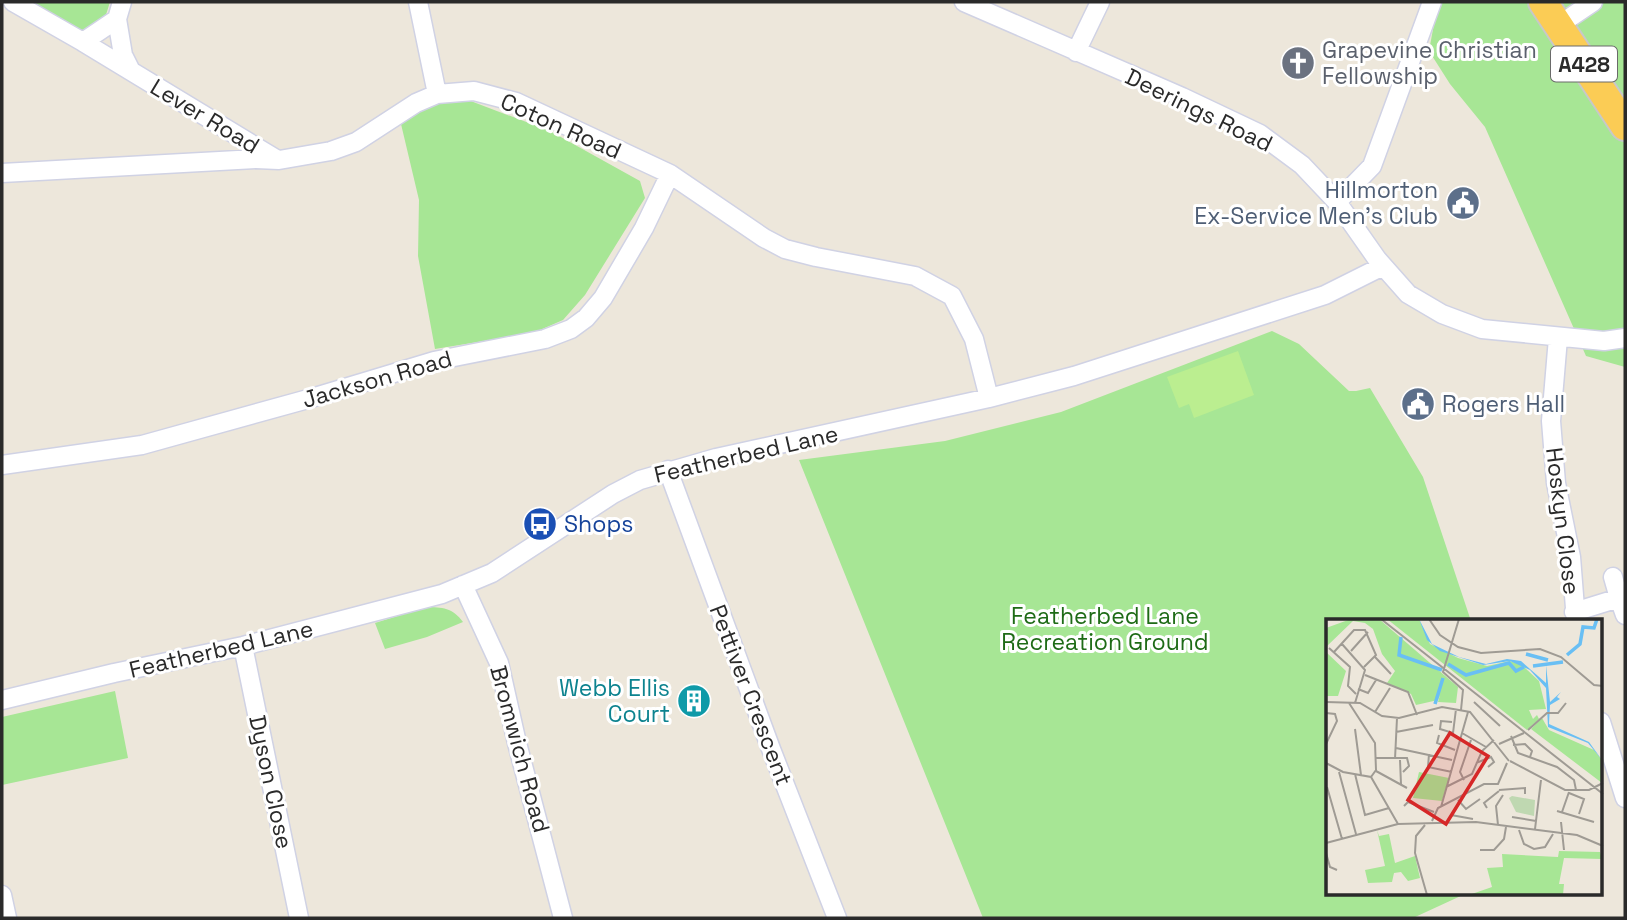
<svg xmlns="http://www.w3.org/2000/svg" width="1627" height="920" viewBox="0 0 1627 920" font-family="'Space Grotesk',sans-serif">
<style>
.green{fill:#a7e695}
.pitch{fill:#bbee90}
.lines{fill:none;stroke-linecap:round;stroke-linejoin:round}
.minor-casing{stroke:#d0d2e4;stroke-width:21}
.trunk-casing{stroke:#c8c8c8;stroke-width:32}
.minor{stroke:#fff;stroke-width:18}
.trunk{stroke:#fbcc55;stroke-width:28}
.labels{text-anchor:middle;dominant-baseline:central;stroke-width:6;stroke-linejoin:round;paint-order:stroke}
.shield{fill:#fff;stroke:#6a6a6a;stroke-width:2}
.shield-label{font-size:21px;font-weight:bold;fill:#2a2a2a}
.worship-label{font-size:23px;fill:#5b616d;stroke:#fff;text-anchor:start}
.street-label{font-size:23px;fill:#2a2a2a;stroke:#fff}
.service-label{font-size:23px;fill:#4e5e75;stroke:#fff;text-anchor:end}
.transit-label{font-size:23px;fill:#164399;stroke:#fff;text-anchor:start}
.park-label{font-size:23px;fill:#1e6b16;stroke:#fff}
.culture-label{font-size:23px;fill:#0d838f;stroke:#fff;text-anchor:end}
.inset-river{fill:none;stroke:#69bff4;stroke-width:3.5}
.inset-road{fill:none;stroke:#9f9b94;stroke-width:2}
.view{fill:#d62828;fill-opacity:0.15;stroke:#d62828;stroke-width:3.5}
.inset-edge{fill:none;stroke:#2a2a2a;stroke-width:3.5}
</style>
<rect width="100%" height="100%" fill="#ede7db"/>
<path class="green" d="M25 2H110L104 21 81 32Z
M1438 2H1625V367L1586 356 1485 127 1450 84 1429 51Z
M468 100 550 131 640 181 645 198 585 295 563 320 533 333 435 349 418 256 419 200 401 124 413 110 439 102Z
M1272 331 1299 344 1349 391H1356L1370 388 1423 477 1471 621H1328V894H1465L1413 918H983L799 460 945 441 1061 412Z
M426 607C442 607 453 608 463 622L427 637 385 649 375 623Z
M115 691 128 758 2 785V717Z"/>
<path class="pitch" d="M1238 351 1254 395 1194 418 1189 404 1179 408 1167 377Z"/>
<g class="lines">
<g class="minor-casing">
<path id="minor" d="M13 2 83 42 276 159
M418 2 437 94
M964 2 1182 97 1260 134 1302 165 1337 202 1377 259 1408 294 1442 314 1482 329 1604 341 1625 338
M117 19 123 55 131 71
M1559 25 1593 2
M83 42 117 19 122 2
M1076 52 1100 2
M2 173 256 159 279 160 331 151 356 142 416 103 437 94 474 91 516 102 670 174 764 238 785 249 816 257 915 276 952 296 974 339 989 398
M1337 202 1372 166 1432 2
M1558 338 1551 421 1556 483 1571 557 1576 621
M2 465 142 445 308 399 434 361 545 339 571 329 586 318 603 298 644 228 670 174
M668 470 771 749 837 918
M1613 577 1619 598 1625 615
M463 585 499 663 517 743 563 918
M1574 612 1619 598
M243 646 299 918
M2 700 114 673 243 646 442 594 492 573 613 494 640 480 716 458 989 398 1074 376 1325 295 1383 266
M1601 722 1625 798
M2 895 7 918"/>
</g>
<g class="trunk-casing">
<path id="trunk" d="M1543 2 1625 126"/>
</g>
<use href="#minor" class="minor"/>
<use href="#trunk" class="trunk"/>
</g>
<defs>
<g id="church-disc" transform="scale(1.75)"><circle r="9.5" fill="#6b7280" stroke="#fff"/><path d="M-1.2-6h2.4v3.5h3.3v2.4h-3.3V6h-2.4V-.1h-3.3v-2.4h3.3Z" fill="#fff"/></g>
<g id="civic-disc" transform="scale(1.75)"><circle r="9.5" fill="#5c6f8a" stroke="#fff"/><path d="M-.6-6.5H3V-4.5H.6V-3L4-1V1h2V6H-6V1h2V-1L-.6-3ZM-1.2 2.5V6h2.4V2.5Z" fill="#fff"/></g>
<g id="bus-disc" transform="scale(1.75)"><circle r="9.5" fill="#1a4fb4" stroke="#fff"/><path d="M-5-6H5V4H4V6H2V4H-2V6H-4V4H-5ZM-3.5-4V0h7V-4ZM-3.5 1.2v1.5H-2V1.2ZM2 1.2v1.5H3.5V1.2Z" fill="#fff"/></g>
<g id="building-disc" transform="scale(1.75)"><circle r="9.5" fill="#0f9aa8" stroke="#fff"/><path d="M-4-6H4V6H1V3H-1V6H-4ZM-2.5-4.3h1.7v1.8h-1.7ZM.8-4.3h1.7v1.8H.8ZM-2.5-1h1.7V.8h-1.7ZM.8-1h1.7V.8H.8Z" fill="#fff"/></g>
</defs>
<g fill-rule="evenodd">
<use href="#church-disc" x="1298" y="63"/>
<use href="#civic-disc" x="1463" y="203"/>
<use href="#civic-disc" x="1418" y="404"/>
<use href="#bus-disc" x="540" y="524"/>
<use href="#building-disc" x="694" y="701"/>
</g>
<g class="labels">
<rect class="shield" x="1551" y="46.5" width="66" height="35" rx="5"/>
<g class="shield-label">
<text x="1584" y="64">A428</text>
</g>
<g class="worship-label">
<text x="1322" y="50">Grapevine Christian<tspan x="1322" dy="26">Fellowship</tspan></text>
</g>
<g class="street-label">
<text transform="translate(1199 110) rotate(26)">Deerings Road</text>
<text transform="translate(205 116) rotate(31)">Lever Road</text>
<text transform="translate(561 126) rotate(24)">Coton Road</text>
<text transform="translate(377 379) rotate(-16)">Jackson Road</text>
<text transform="translate(746 454) rotate(-13)">Featherbed Lane</text>
<text transform="translate(1563 521) rotate(83)">Hoskyn Close</text>
<text transform="translate(221 649) rotate(-13)">Featherbed Lane</text>
<text transform="translate(751 695) rotate(69)">Pettiver Crescent</text>
<text transform="translate(520 749) rotate(75)">Bromwich Road</text>
<text transform="translate(271 782) rotate(78)">Dyson Close</text>
</g>
<g class="service-label">
<text x="1438" y="190">Hillmorton<tspan x="1438" dy="26">Ex-Service Men's Club</tspan></text>
<text x="1442" y="404" text-anchor="start">Rogers Hall</text>
</g>
<g class="transit-label">
<text x="564" y="524">Shops</text>
</g>
<g class="park-label">
<text x="1105" y="616">Featherbed Lane<tspan x="1105" dy="26">Recreation Ground</tspan></text>
</g>
<g class="culture-label">
<text x="670" y="688">Webb Ellis<tspan x="670" dy="26">Court</tspan></text>
</g>
</g>
<g transform="translate(1326 619)">
<rect width="276" height="276" fill="#ede7db"/>
<path d="M25 0H53L132 68 130 84 112 83 114 76 112 81 90 86 85 75 61 64 69 52 56 35 47 10 39 4 27 2 0 28V9ZM61 0H93L104 25 132 39 161 47 184 42 196 46 213 62 220 90 203 91 207 100 211 96 213 100 201 111ZM0 33 20 52 12 77H0ZM216 99 223 111 268 131 276 141V164L205 110ZM93 153 123 159 116 182 87 179ZM51 211 53 217 63 215 69 244 89 237 94 259 82 262 75 253 68 254 66 263 42 264 39 251 59 247ZM233 232 274 233 276 240 238 239 233 265H238L237 276H143L166 268 161 249 177 248 176 235 232 238Z" fill="#a7e695"/>
<path d="M186 177 209 181 208 197 190 193 183 179Z" fill="#bfd8b1"/>
<path d="M93 0 106 25 133 38 160 45 181 40 195 42 220 64V46L224 83 235 73 231 78 234 80 224 86 223 105 263 123 276 141 262 124 222 108 220 69 204 51 184 42 157 46 114 32 101 21Z" fill="#69bff4"/>
<path class="inset-river" d="M75 18 73 36 116 51M200 35 222 41M241 36 254 25 257 8 268 9 271 0M122 45 140 56 183 44 190 52 198 48M207 47 237 43M109 85 117 59"/>
<path class="inset-road" d="M55 0 277 175M103 0 114 16 132 28 155 34 214 30 235 38 268 66 277 67M133 0 117 53 137 71 135 91M16 25 39 51 29 84M3 29 24 48 22 67 30 75M25 32 42 13M8 33 28 11H39L50 36 38 48M49 38 65 55M39 56 82 73 91 96M32 70 42 74 50 61M0 83 34 84 56 97 73 99 116 88 144 93 183 142M148 83 174 107M23 84 49 124 50 151 45 158M49 93 64 69M0 94 9 95 11 102 0 125M126 103 115 102 114 110 127 114 130 90M29 110 35 156M202 111 221 94H232L240 84M70 113 107 106M136 114 160 128M113 116 111 124 129 131M185 117 192 134 231 148 248 161 250 171M173 125 198 114M187 126 199 125 206 132 204 138M70 129 126 141M103 135 102 148 126 153M50 139H81L83 147 77 153M69 140 71 99M74 141 75 165M184 142 239 171H263L277 164M0 144 17 153 45 158 72 205 150 203 251 216 277 227M150 144 165 138 168 143 162 148M50 152 81 169M13 153 30 215M29 155 39 196 63 189M138 161 134 153 145 121M1 168 16 220M120 168 146 155 156 132 168 121M173 171 199 169V175M243 174 258 180 253 195M132 181 140 190 154 180M78 187 82 183 108 193M115 188 142 93M161 189 158 184 173 172M231 192 268 203M236 193 243 173M125 196 147 200M186 198 210 202M106 202 112 189 158 165H172L181 144M235 203 238 231M99 206 90 217 89 234 101 276M172 206 170 187 177 176M209 210 215 161M193 211 198 225 208 230 219 228 227 215M0 224 72 205M154 231H168L178 220 180 208M0 234 4 248 11 251"/>
<path class="view" d="M124 114 162 137 120 205 82 181Z"/>
<rect width="276" height="276" class="inset-edge"/>
</g>
<rect width="1627" height="920" fill="none" stroke="#2a2a2a" stroke-width="7"/>
</svg>
